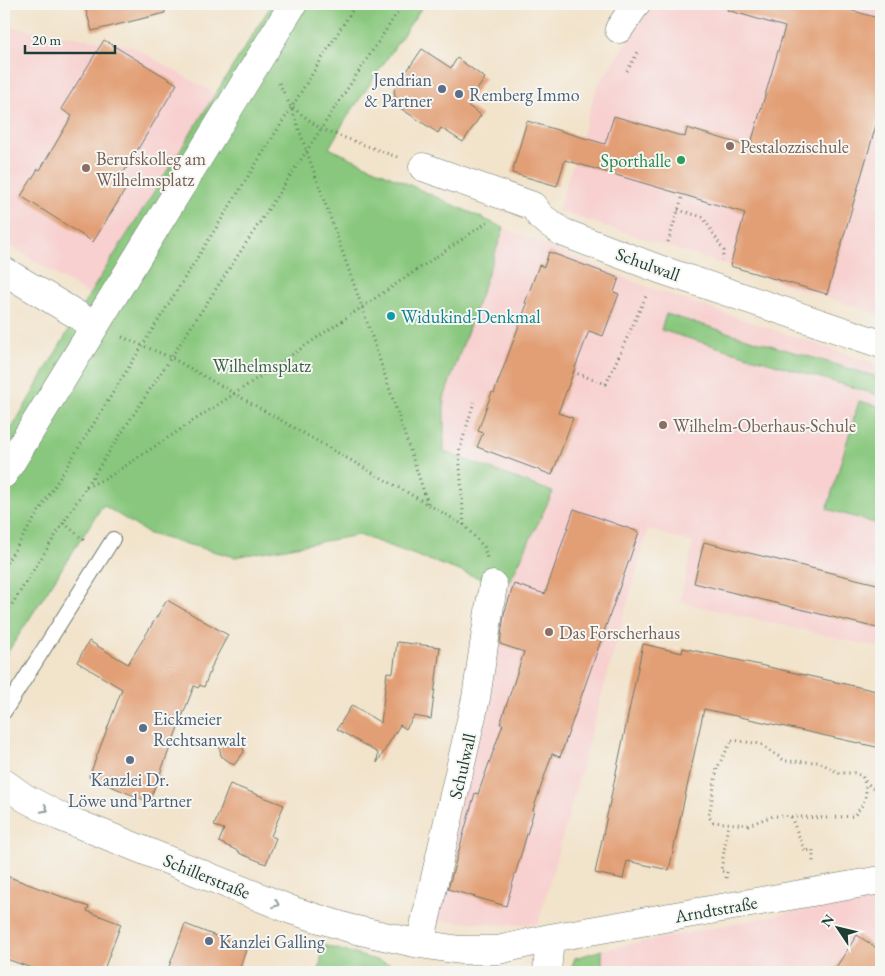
<svg xmlns="http://www.w3.org/2000/svg" width="885" height="976" viewBox="0 0 885 976" font-family="'EB Garamond',serif">
<style>
.built{fill:#f7d0cf}
.green{fill:#88c77d;stroke:#548258}
.building{fill:#e29f75}
.lines{fill:none;stroke-linecap:round;stroke-linejoin:round}
.service-casing{stroke:#697769;stroke-width:16}
.minor-casing{stroke:#697769;stroke-width:29}
.path{stroke:#697769;stroke-width:3;stroke-dasharray:1 4;stroke-linecap:butt}
.service{stroke:#fff;stroke-width:14}
.minor{stroke:#fff;stroke-width:28}
.oneway{stroke:#8f9e9a}
.service-dot{fill:#5c6f8a;stroke:#f6f6f2;stroke-width:2}
.education-dot{fill:#8d6e63;stroke:#f6f6f2;stroke-width:2}
.leisure-dot{fill:#2e9e5b;stroke:#f6f6f2;stroke-width:2}
.culture-dot{fill:#0f9aa8;stroke:#f6f6f2;stroke-width:2}
.labels{text-anchor:middle;dominant-baseline:central;stroke-width:4;stroke-linejoin:round;paint-order:stroke}
.service-label{font-size:18px;fill:#4e5e75;stroke:#f6f6f2;text-anchor:start}
.education-label{font-size:18px;fill:#785e54;stroke:#f6f6f2;text-anchor:start}
.leisure-label{font-size:18px;fill:#27864d;stroke:#f6f6f2;text-anchor:end}
.street-label{font-size:18px;fill:#1f3d34;stroke:#f6f6f2}
.culture-label{font-size:18px;fill:#0d838f;stroke:#f6f6f2;text-anchor:start}
.park-label{font-size:18px;fill:#396046;stroke:#f6f6f2}
</style>
<rect width="100%" height="100%" fill="#f6f6f2"/>
<filter id="ink" filterUnits="userSpaceOnUse"><feTurbulence type="fractalNoise" baseFrequency=".02" numOctaves="2"/><feDisplacementMap in="SourceGraphic" scale="10" xChannelSelector="R" yChannelSelector="G"/><feConvolveMatrix kernelMatrix="1 2 1 2 8 2 1 2 1" color-interpolation-filters="sRGB"/></filter>
<filter id="wash" filterUnits="userSpaceOnUse"><feTurbulence type="fractalNoise" baseFrequency=".0096" numOctaves="4" result="noise"/><feDisplacementMap in="SourceGraphic" scale="20" xChannelSelector="R" yChannelSelector="G"/><feGaussianBlur stdDeviation="1.12" result="paint"/><feColorMatrix in="noise" values="0 0 0 0 0 0 0 0 0 0 0 0 0 0 0 0 0 1.4 0 .05"/><feComposite in="paint" operator="in"/></filter>
<g filter="url(#wash)">
<rect width="100%" height="100%" fill="#f2e3cb"/>
<path class="built" d="M653 4H881V315L558 211 597 87Z
M4 26 132 46 215 94 89 295 4 242Z
M504 228 650 288 881 366V648L680 602 693 543 648 529 538 924 508 925 436 920 493 644 510 581 553 492 444 452V398Z
M881 894V972H602V950Z"/>
<path class="green" d="M272 4H424L344 122 329 148 504 228 444 398V452L553 492 510 581 479 578 359 535 235 557 149 534 103 505 4 658V442L89 295Z
M666 314 881 378V396L661 330Z
M859 401 881 407V525L827 509Z
M323 945 411 970 410 972H319Z
M602 950V972H570L575 958Z"/>
<g id="blocks">
<path class="building" d="M84 4H164L165 13 92 31Z
M728 4H830L881 19V108L827 294 730 266 745 213 565 160 557 186 512 173 527 121 605 144 614 116 685 137 687 128 750 147 785 27 727 10Z
M104 40 177 84 118 182 127 187 93 242 21 196 38 169 40 170 72 116 61 109Z
M422 49 451 68 457 58 485 78 467 105 481 115 463 142 441 128 438 133 397 106 394 90Z
M549 252 619 278 614 292 619 294 603 336 589 331 558 413 573 418 552 475 477 447 483 433 478 431 485 411 492 392 494 393 527 304 525 303 539 265 544 267Z
M574 509 639 532 560 757 552 754 533 810H534L506 906 448 889 475 793 478 794 503 724H500L524 652 500 644 504 614 514 584 545 594Z
M704 542 881 585V629L694 583Z
M167 600 228 635 214 661 204 687 200 685 198 688 194 686 149 802 89 777 122 689 77 662 89 641 128 664Z
M397 642 440 647 431 719 414 716 406 729 400 725 377 763 378 753 337 729 352 705 381 723 387 672 393 673Z
M643 644 682 653 683 648 881 692V748L704 709 669 870 627 861 623 879 595 873Z
M241 736 244 752 234 765 221 756 218 739Z
M230 784 284 805 271 836 276 838 266 864 239 853 240 852 219 842 224 829 214 826Z
M4 875 89 907 87 911 121 924 103 972H42L4 958Z
M185 924 239 945V947L246 950 238 972H167Z
M857 935 881 951V972H833Z"/>
</g>
</g>
<g filter="url(#ink)">
<use href="#blocks" fill-opacity="0" stroke="#697769" stroke-width="1"/>
<g class="lines">
<g class="service-casing">
<path id="service" d="M4 712 113 539"/>
</g>
<g class="minor-casing">
<path id="minor" d="M619 29 636 4
M423 167 533 206 541 217 562 232 659 269 881 344
M4 271 94 325
M4 474 293 4
M4 783 25 798 61 817 294 911 352 929 420 944 460 950H498L550 938 881 880
M420 944 476 698 493 585
M547 972 550 938"/>
</g>
<path class="path" d="M627 71 638 52
M279 83 291 107 362 307 428 504
M293 108 321 129 397 157
M678 210 703 217 724 251 722 260
M668 242 683 195
M881 260 877 276 881 277
M122 337 172 358 464 525 484 547 487 558
M573 372 606 384 647 294
M86 487 107 478 234 394 489 221
M64 523 86 542
M464 525 459 452 474 402
M4 567 356 4
M4 617 86 487 403 4
M732 740 761 744 785 761 819 762 839 773H854L862 776C870 793 865 803 854 816L826 818 773 816 748 825 713 822 709 817 717 768Z
M865 781 881 796
M791 817 805 851 813 850V863
M726 878 727 872 721 871 728 824"/>
<use href="#service" class="service"/>
<use href="#minor" class="minor"/>
</g>
<defs><path id="oneway-chevron" d="M-2-3.5L2.5 0L-2 3.5" fill="none" stroke-width="1.6" stroke-linecap="round" stroke-linejoin="round" transform="scale(1.25)"/></defs>
<g class="oneway">
<use href="#oneway-chevron" transform="translate(45 809) rotate(28)"/>
<use href="#oneway-chevron" transform="translate(276 904) rotate(22)"/>
</g>
</g>
<g class="service-dot">
<circle cx="442" cy="89" r="5"/>
<circle cx="459" cy="94" r="5"/>
<circle cx="143" cy="728" r="5"/>
<circle cx="130" cy="760" r="5"/>
<circle cx="209" cy="941" r="5"/>
</g>
<g class="education-dot">
<circle cx="730" cy="146" r="5"/>
<circle cx="86" cy="168" r="5"/>
<circle cx="663" cy="425" r="5"/>
<circle cx="549" cy="632" r="5"/>
</g>
<circle class="leisure-dot" cx="681" cy="160" r="5"/>
<circle class="culture-dot" cx="391" cy="316" r="5"/>
<g class="labels">
<g class="service-label">
<text x="432" y="79" text-anchor="end">Jendrian<tspan x="432" dy="21">&amp; Partner</tspan></text>
<text x="469" y="94">Remberg Immo</text>
<text x="153" y="718">Eickmeier<tspan x="153" dy="21">Rechtsanwalt</tspan></text>
<text x="130" y="779" text-anchor="middle">Kanzlei Dr.<tspan x="130" dy="21">Löwe und Partner</tspan></text>
<text x="219" y="941">Kanzlei Galling</text>
</g>
<g class="education-label">
<text x="740" y="146">Pestalozzischule</text>
<text x="96" y="158">Berufskolleg am<tspan x="96" dy="21">Wilhelmsplatz</tspan></text>
<text x="673" y="425">Wilhelm-Oberhaus-Schule</text>
<text x="559" y="632">Das Forscherhaus</text>
</g>
<g class="leisure-label">
<text x="671" y="160">Sporthalle</text>
</g>
<g class="street-label">
<text transform="translate(648 264) rotate(20)">Schulwall</text>
<text transform="translate(462 766) rotate(-77)">Schulwall</text>
<text transform="translate(207 876) rotate(22)">Schillerstraße</text>
<text transform="translate(716 909) rotate(-10)">Arndtstraße</text>
</g>
<g class="culture-label">
<text x="401" y="316">Widukind-Denkmal</text>
</g>
<g class="park-label">
<text x="262" y="365">Wilhelmsplatz</text>
</g>
</g>
<rect width="885" height="976" fill="none" stroke="#f6f6f2" stroke-width="20"/>
<g transform="translate(838 928) rotate(305)" stroke="#f6f6f2" stroke-width="4" paint-order="stroke">
<path d="M0-4L9 19L0 12L-9 19Z" fill="#1f3d34"/>
<text y="-8" font-size="14" font-weight="bold" text-anchor="middle" fill="#1f3d34">N</text>
</g>
<path d="M25 45v8h90v-8" fill="none" stroke="#1f3d34" stroke-width="2.5"/>
<text x="32" y="45" font-size="15" fill="#1f3d34" stroke="#f6f6f2" stroke-width="4" paint-order="stroke">20 m</text>
</svg>
